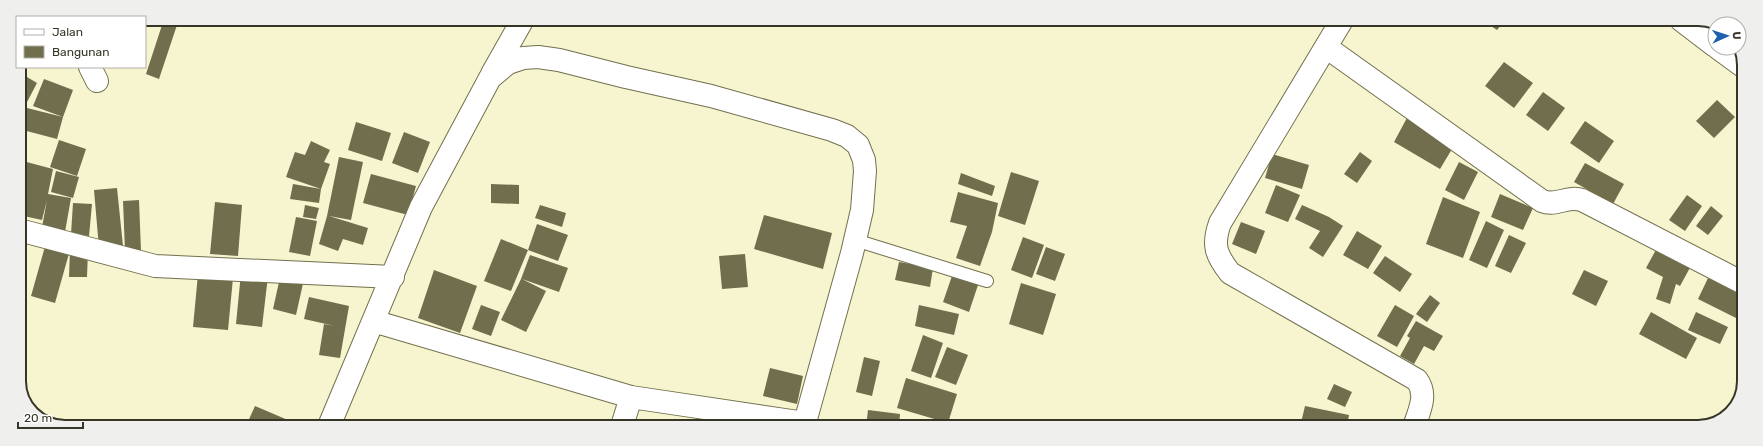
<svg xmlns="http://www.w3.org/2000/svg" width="1763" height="446" viewBox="0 0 1763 446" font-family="Rubik,sans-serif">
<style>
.building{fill:#716e4d}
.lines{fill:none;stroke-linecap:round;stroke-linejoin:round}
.service-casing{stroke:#72704e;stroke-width:14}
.minor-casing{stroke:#72704e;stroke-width:24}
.service{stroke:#fff;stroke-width:12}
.minor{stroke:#fff;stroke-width:22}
.rim{fill:none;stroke:#363526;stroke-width:2}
</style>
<rect width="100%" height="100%" fill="#f7f5cf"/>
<path class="building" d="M164 19 178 22 159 79 146 74Z
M1482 20H1505L1497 30Z
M1504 62 1533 83 1514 108 1485 86Z
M22 74 37 83 26 104 19 100V79Z
M44 79 73 90 63 117 57 139 19 129V106L63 117 33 106Z
M1543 92 1565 108 1548 131 1526 115Z
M1717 100 1735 117 1714 138 1696 121Z
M1408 116 1455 144 1440 169 1394 142Z
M1585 121 1614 141 1599 163 1570 143Z
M356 122 391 133 382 161 348 150Z
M404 132 430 142 418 173 392 163Z
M59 140 86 149 77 176 50 167Z
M311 141 330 150 324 162 330 164 321 189 286 177 295 152 305 155Z
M1360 152 1372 161 1357 183 1344 174Z
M1272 154 1309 165 1302 189 1265 178Z
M339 157 363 162 351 220 329 216 368 228 363 245 343 239 338 251 319 244 327 216Z
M19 160 53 169 48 194 71 198 65 232 42 227 47 200 42 220 19 215Z
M1459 162 1478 172 1464 200 1445 190Z
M1585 163 1624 184 1613 204 1574 182Z
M56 171 79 177 73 198 51 192Z
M1011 172 1039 181 1025 225 998 216Z
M961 173 995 186 992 196 958 184Z
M371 174 416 186 408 215 363 203Z
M293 184 321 189 319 203 290 199Z
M491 184 519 185V204L491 203Z
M1276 185 1300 195 1288 222 1265 213Z
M117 188 123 246 99 248 94 190Z
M958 192 998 203 992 232 980 266 956 258 967 226 950 222Z
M1500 194 1533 208 1523 230 1491 217Z
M1687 195 1702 206 1685 231 1669 220Z
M1443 197 1480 212 1463 258 1426 244Z
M139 200 141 251H125L123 201Z
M215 202 242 205 238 256 210 254Z
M73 203 92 204 89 236 71 234Z
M305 205 319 208 316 219 303 217Z
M540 205 566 213 562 227 535 218Z
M1302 205 1329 217 1343 226 1323 257 1309 248 1320 231 1295 219Z
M1711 206 1723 216 1708 235 1696 226Z
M764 215 832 233 823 269 754 249Z
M296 217 317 221 310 256 289 252Z
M1486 221 1504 230 1487 268 1469 260Z
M1241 222 1265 231 1256 254 1232 244Z
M537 224 568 235 558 261 528 250Z
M1357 231 1382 246 1368 269 1343 255Z
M1509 235 1526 243 1511 273 1495 266Z
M1023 237 1044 245 1032 278 1011 270Z
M501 239 528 250 511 291 484 281Z
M46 243 70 250 55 303 31 296Z
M1658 246 1692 264 1680 286 1676 284 1670 304 1656 299 1663 277 1646 268Z
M1046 247 1065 254 1055 281 1036 274Z
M70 250 88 251 87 277H69Z
M745 254 748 287 722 289 719 256Z
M530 255 568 268 559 292 522 279 546 291 526 332 501 320 521 279Z
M1385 256 1412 274 1400 292 1373 273Z
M899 262 933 268 930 287 895 280Z
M434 270 477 286 460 333 418 318Z
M1584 270 1608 281 1596 306 1572 294Z
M241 273 268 276 262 327 236 324Z
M281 273 304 279 296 315 273 309Z
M953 273 979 282 969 312 943 302Z
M198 274 233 278 228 330 193 327Z
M1709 276 1743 293V303L1736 318 1698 299Z
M1021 283 1056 294 1043 335 1009 324Z
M1430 295 1440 303 1427 322 1416 314Z
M309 297 349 306 340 358 319 355 324 324 335 326 304 319Z
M481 305 500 312 491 336 472 329Z
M919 305 959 314 954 335 915 326Z
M1395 305 1414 316 1397 347 1377 336Z
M1651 312 1697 338 1686 359 1639 334Z
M1696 312 1728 327 1720 344 1688 330Z
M1416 321 1443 336 1434 351 1424 346 1414 364 1400 356 1410 338 1407 336Z
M923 335 943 343 931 378 911 371Z
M947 347 968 355 956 385 935 377Z
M864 357 880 361 872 396 856 392Z
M770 368 803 376 797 404 763 396Z
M906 378 957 394 948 423 897 408Z
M1334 384 1352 392 1345 407 1327 399Z
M255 406 302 426H246Z
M1305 406 1349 415 1347 427H1300Z
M868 410 900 414 899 427H866Z"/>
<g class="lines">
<g class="service-casing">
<path id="service" d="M855 240 987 281"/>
</g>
<g class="minor-casing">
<path id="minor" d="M1342 20 1220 223C1212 245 1216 255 1230 273L1417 380C1428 395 1419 411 1414 427
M1681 20 1715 46
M1326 47 1542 201C1557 207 1567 195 1582 200L1743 283
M1718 48 1744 67
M90 67 97 81
M492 74 523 19
M19 230 155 266 393 277
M373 321 631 397 805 423
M329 426 421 207 490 78 508 63 523 58 538 57 559 60 626 77 711 96 832 130 847 136 858 145 864 160 865 171 862 210 852 253 804 426
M622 426 631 397"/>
</g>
<use href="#service" class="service"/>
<use href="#minor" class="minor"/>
</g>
<path d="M0 0H1763V446H0ZM65 26H1698A39 39 0 0 1 1737 65V381A39 39 0 0 1 1698 420H65A39 39 0 0 1 26 381V65A39 39 0 0 1 65 26Z" fill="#efefee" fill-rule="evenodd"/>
<path class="rim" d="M65 26H1698A39 39 0 0 1 1737 65V381A39 39 0 0 1 1698 420H65A39 39 0 0 1 26 381V65A39 39 0 0 1 65 26Z"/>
<rect x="16" y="16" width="130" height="52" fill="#ffffff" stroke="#afaea8"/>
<rect x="24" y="29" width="20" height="6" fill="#ffffff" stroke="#afaea8"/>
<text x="52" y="36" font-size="12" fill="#363526">Jalan</text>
<rect x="24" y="46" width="20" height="12" fill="#716e4d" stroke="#afaea8"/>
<text x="52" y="56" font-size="12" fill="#363526">Bangunan</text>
<g transform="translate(1727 36) rotate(87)"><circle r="19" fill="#ffffff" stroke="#afaea8"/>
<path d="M0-3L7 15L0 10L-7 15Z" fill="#1e5fb0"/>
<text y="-6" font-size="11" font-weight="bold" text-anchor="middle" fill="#363526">U</text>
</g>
<path d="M18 422v6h65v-6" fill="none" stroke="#363526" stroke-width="2"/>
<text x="24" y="422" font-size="12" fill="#363526" stroke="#ffffff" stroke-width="3" paint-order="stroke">20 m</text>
</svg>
